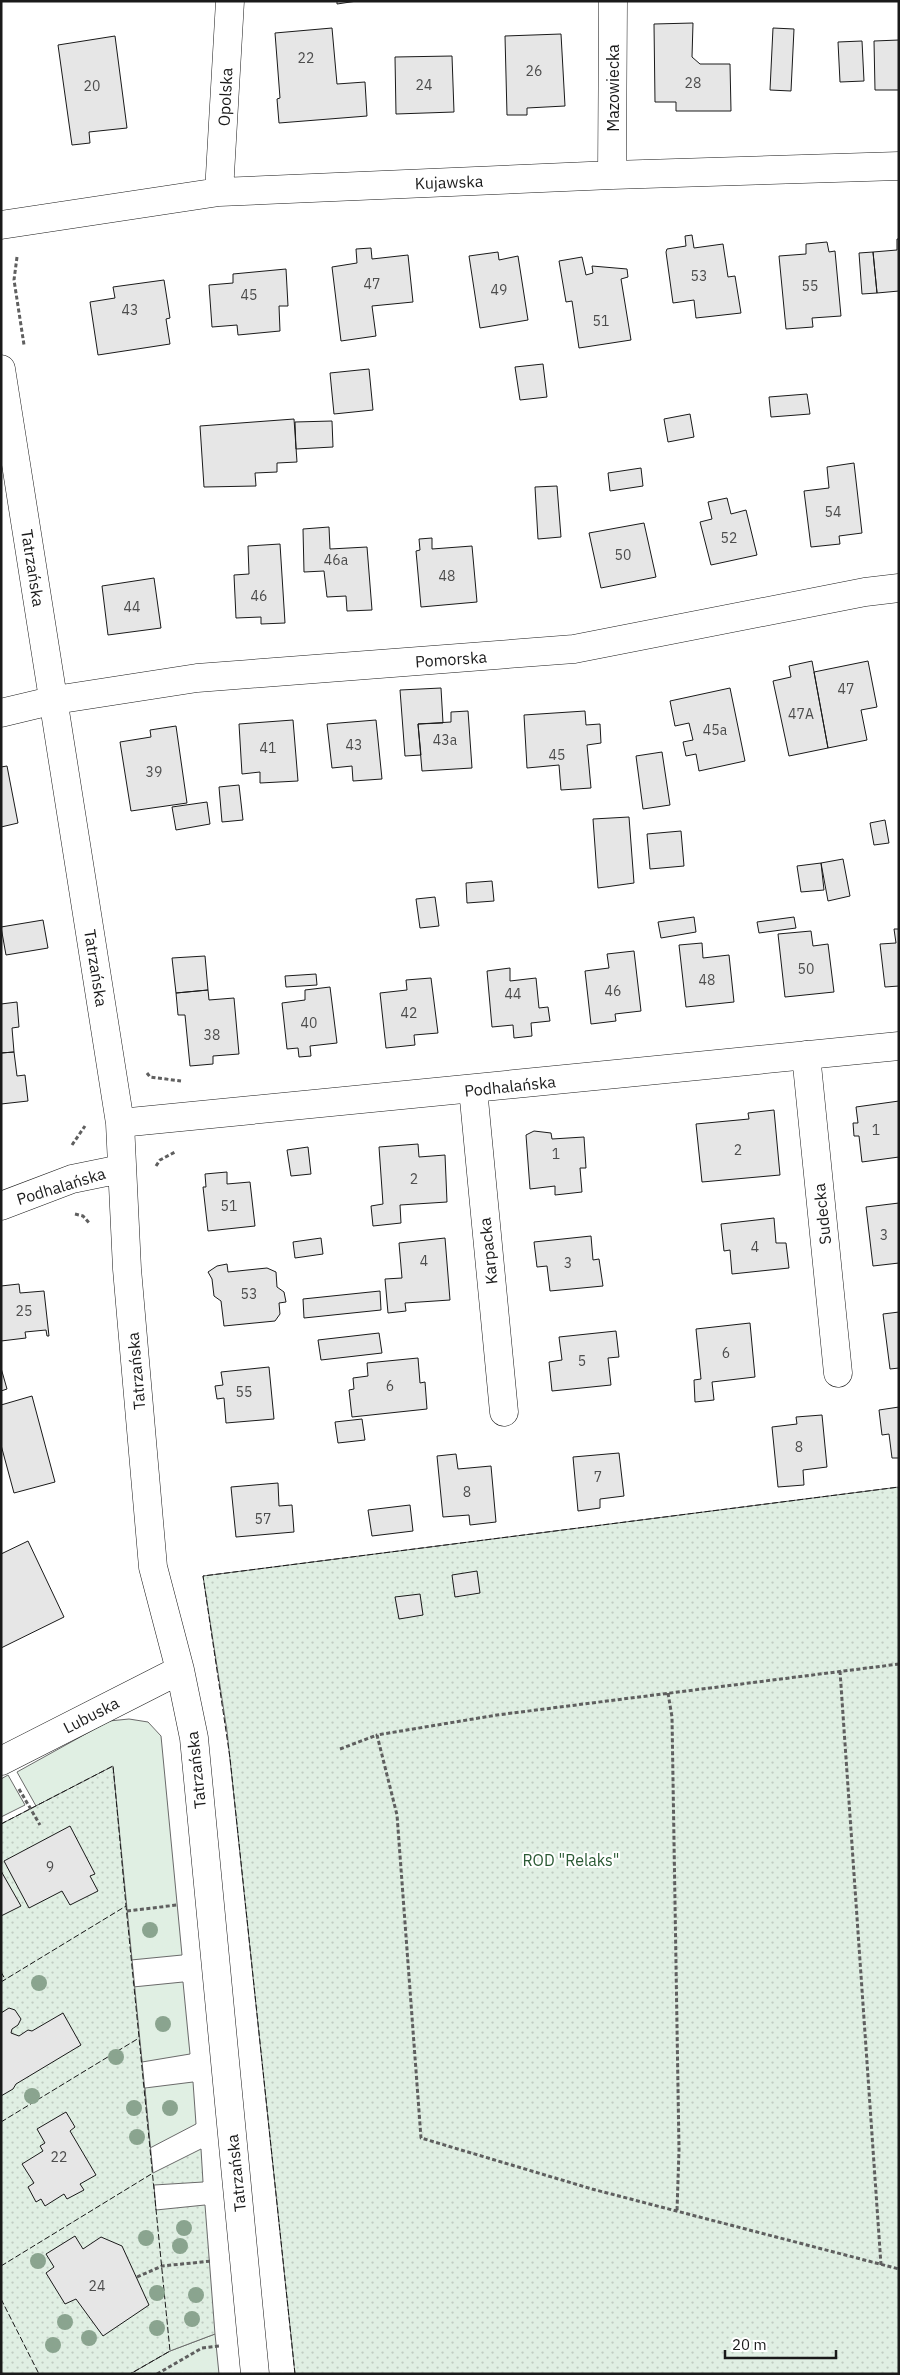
<svg xmlns="http://www.w3.org/2000/svg" width="900" height="2375" viewBox="0 0 900 2375" font-family="'IBM Plex Sans',sans-serif">
<style>
.grass{fill:#e0efe3;stroke:#6a6a6a}
.garden{fill:url(#garden-dots);stroke:#6a6a6a}
.building{fill:#e6e6e6;stroke:#1a1a1a}
.lines{fill:none;stroke-linecap:round;stroke-linejoin:round}
.street-casing{stroke:#1a1a1a;stroke-width:29}
.path{stroke:#5f5f5f;stroke-width:3;stroke-dasharray:4 2.5;stroke-linecap:butt}
.street{stroke:#fff;stroke-width:28}
.fence{stroke:#1a1a1a;stroke-width:1;stroke-dasharray:6 2.5;stroke-linecap:butt}
.tree{fill:#8aa48f}
.labels{text-anchor:middle;dominant-baseline:central;stroke-width:4;stroke-linejoin:round;paint-order:stroke}
.number-label{font-size:14px;fill:#4d4d4d}
.street-label{font-size:16px;fill:#1a1a1a;stroke:#fff}
.park-label{font-size:16px;fill:#2b5a34;stroke:#fff}
</style>
<defs>
<pattern id="garden-dots" width="8" height="8" patternUnits="userSpaceOnUse" patternTransform="scale(1.25)"><rect width="8" height="8" fill="#e0efe3"/><path d="M2 2h.1M6 6h.1" fill="none" stroke="#c0ccc2" stroke-width="1.8" stroke-linecap="round"/></pattern>
</defs>
<rect width="100%" height="100%" fill="#fff"/>
<path class="grass" d="M129 1719 148 1722 161 1736 182 1955 131 1960 113 1767 36 1806 17 1772 109 1721Z
M8 1775 25 1805 1 1817V1779Z
M183 1982 190 2054 142 2062 133 1987Z
M193 2082 196 2124 150 2148 145 2088Z
M215 2334 219 2374H130L170 2351Z"/>
<path class="garden" d="M899 1487V2374H295L227 1731 203 1576Z
M113 1766 153 2173 201 2149 203 2182 154 2185 156 2210 205 2205 215 2334 170 2351 130 2374H1V1824Z"/>
<path class="building" d="M337 1H357L337 4Z
M693 23 692 57 700 64H730L731 111H676V102H655L654 24Z
M332 28 337 84 365 82 367 116 279 123 277 99 280 98 275 33Z
M773 28 794 29 791 91 770 90Z
M561 34 565 106 527 108V115H507L505 36Z
M115 36 127 128 89 132 90 143 72 145 58 45Z
M899 40V90H875L874 41Z
M862 41 864 81 840 82 838 42Z
M452 56 454 112 396 114 395 57Z
M692 235 694 248 723 244 728 277 735 276 741 313 696 318 694 300 673 303 666 252 667 249 686 246 685 236Z
M897 239H899V291L877 293 873 252 897 250Z
M827 242 829 252 835 251 841 316 812 318 813 327 786 329 779 256 806 254V244Z
M371 248 372 259 408 255 413 302 372 306 376 336 341 341 332 267 357 263 356 249Z
M498 252 499 260 518 256 528 320 480 328 469 256Z
M873 252 877 293 862 294 859 253Z
M582 257 586 275 593 273 592 266 627 269 628 277 621 279 631 340 579 348 572 301 566 302 559 261Z
M286 269 288 306H279L280 331 238 335 237 325 212 327 209 285 233 283V274Z
M164 280 170 318 166 319 170 344 98 355 90 302 115 298 113 287Z
M543 364 547 397 520 400 515 367Z
M369 369 373 410 334 414 330 373Z
M807 394 810 414 771 417 769 397Z
M690 414 694 437 668 442 664 419Z
M294 419 297 462 277 463V472L255 473 256 486 204 487 200 426Z
M332 421 333 447 296 449 295 422Z
M854 463 862 533 839 536 840 544 811 547 804 491 829 488 827 467Z
M641 468 643 486 610 491 608 473Z
M557 486 561 537 538 539 535 487Z
M727 498 731 514 746 510 757 555 711 565 700 522 712 519 708 502Z
M644 523 656 577 601 588 589 533Z
M329 527 330 549 367 547 372 610 347 611 346 596 327 597 324 571 304 572 303 529Z
M432 538V549L472 546 477 602 421 607 416 551 420 550 419 539Z
M280 544 285 623 261 624V617L236 618 234 575 249 574 248 546Z
M154 578 161 628 108 635 102 586Z
M812 661 828 748 789 756 773 681 791 677 789 666Z
M868 661 877 707 861 710 867 740 828 748 814 672Z
M441 688 443 723 418 724 421 755 405 756 400 690Z
M730 688 745 761 699 771 696 754 686 756 683 742 693 740 689 723 675 726 670 701Z
M468 711 472 768 422 771 418 724 451 722V712Z
M585 711 586 725 600 724 601 743 587 745 591 788 561 790 559 765 527 768 524 715Z
M293 720 298 781 260 783V772L242 774 239 724Z
M376 720 382 779 353 781 352 766 332 768 327 724Z
M176 726 187 803 131 811 120 742 151 737 150 730Z
M662 752 670 805 643 809 636 756Z
M7 766 18 823 1 827V767Z
M239 785 243 820 222 822 219 787Z
M207 802 210 824 176 830 172 807Z
M629 817 634 883 598 888 593 819Z
M885 820 889 843 874 845 870 823Z
M681 831 684 866 650 869 647 834Z
M843 859 850 896 828 901 821 863Z
M821 863 824 890 801 892 797 866Z
M492 881 494 901 467 903 466 883Z
M435 897 439 926 420 928 416 899Z
M694 917 696 932 661 938 658 922Z
M794 917 796 928 759 933 757 922Z
M43 920 48 948 6 955 1 927Z
M894 929H899V986L885 987 880 944 896 943Z
M811 931 813 946 828 944 834 992 785 997 778 934Z
M702 943 703 958 729 955 734 1002 686 1007 679 945Z
M634 951 641 1011 615 1014 616 1021 591 1024 585 971 609 968 607 954Z
M205 956 208 990 176 993 172 958Z
M510 968V981L536 978 539 1008 548 1007 550 1021 531 1023 532 1036 514 1038 513 1025 492 1027 487 971Z
M316 974 317 985 286 987 285 976Z
M431 978 438 1033 414 1035 415 1045 386 1048 380 993 407 990 406 980Z
M330 987 337 1043 310 1046 311 1056 299 1057 298 1048 287 1049 282 1003 305 1000V990Z
M208 990 209 1000 234 998 239 1054 213 1056V1064L190 1066 185 1015H178L176 993Z
M17 1002 19 1027 12 1028 14 1052 1 1053V1004Z
M14 1052 17 1076 25 1075 28 1101 1 1104V1053Z
M899 1101V1157L862 1162 859 1136H854L853 1123H858L856 1107Z
M774 1110 780 1175 702 1182 696 1124 749 1119 748 1113Z
M534 1131 551 1133 552 1139 584 1137 586 1168H580L582 1192 555 1195V1186L530 1189 526 1135Z
M418 1144 419 1157 445 1155 447 1202 400 1205 401 1223 373 1226 371 1206 383 1204 379 1147Z
M308 1147 311 1174 291 1176 287 1150Z
M227 1172V1184L250 1182 255 1226 208 1231 203 1187H206L205 1174Z
M899 1203V1263L873 1266 866 1207Z
M774 1218 776 1243H786L789 1268 732 1274 730 1250 724 1251 721 1224Z
M591 1236 593 1260 599 1259 603 1286 550 1291 547 1266 537 1267 534 1242Z
M321 1238 323 1254 295 1258 293 1242Z
M445 1238 450 1300 405 1303 406 1311 388 1313 385 1279 402 1278 399 1243Z
M227 1264 228 1272 267 1268 276 1272 277 1287 284 1292 286 1302 279 1303 280 1314 275 1321 224 1326 221 1301 214 1296 212 1279 208 1272 217 1266Z
M19 1284 20 1293 44 1291 49 1336H47L46 1330 25 1332 26 1338 1 1341V1286Z
M380 1291 381 1310 304 1318 303 1299Z
M899 1312V1368L890 1369 883 1314Z
M750 1323 755 1377 712 1382 714 1400 695 1402 694 1380 701 1379 696 1329Z
M616 1331 619 1357 608 1358 611 1385 552 1391 549 1362 562 1360 559 1337Z
M379 1333 382 1353 321 1360 318 1340Z
M418 1358 420 1383 425 1382 427 1409 352 1417 349 1390 354 1389 353 1378 368 1376 367 1363Z
M269 1367 274 1419 226 1423 224 1398 217 1399 215 1386 223 1385 221 1372Z
M1 1368 7 1389 1 1391Z
M32 1396 55 1482 14 1493 1 1445V1405Z
M899 1407V1458H892L889 1434 882 1435 879 1410Z
M822 1415 827 1467 803 1470 804 1485 778 1487 772 1427 797 1424 796 1417Z
M362 1419 365 1440 338 1443 335 1422Z
M619 1453 624 1496 600 1499V1508L578 1511 573 1457Z
M456 1454 458 1469 491 1466 496 1522 470 1525 469 1515 443 1517 437 1456Z
M278 1483 279 1506 292 1505 294 1532 236 1537 231 1487Z
M410 1505 413 1531 372 1536 368 1510Z
M28 1541 64 1617 1 1648V1554Z
M477 1571 480 1593 455 1597 452 1575Z
M420 1594 423 1615 399 1619 395 1597Z
M70 1826 95 1874 90 1876 98 1891 70 1905 62 1891 29 1908 4 1861Z
M1 1871 21 1906 1 1916Z
M9 2008 15 2010 21 2019 18 2025 12 2029 11 2033 19 2036 28 2030 32 2031 63 2013 81 2045 16 2084 13 2089 1 2096V2013Z
M66 2112 75 2127 70 2131 96 2175 80 2184 84 2190 67 2199 64 2194 45 2206 41 2199 36 2202 28 2187 34 2183 22 2164 43 2151 40 2146 45 2143 37 2129Z
M75 2236 83 2249 101 2237 122 2246 149 2305 103 2336 76 2299 65 2304 46 2273 54 2267 46 2254Z"/>
<g class="lines">
<g class="street-casing">
<path id="street" d="M612 175 613 1
M219 192 230 1
M1 225 219 192 612 175 899 166
M1 369 120 1123 127 1269 153 1567 180 1670 194 1738 255 2374
M1 713 55 700 197 678 574 649 865 592 899 588
M806 1055 838 1373
M473 1089 504 1412
M120 1123 899 1046
M1 1206 72 1179 121 1169
M1 1761 180 1670"/>
</g>
<path class="path" d="M17 257 14 280 24 345
M147 1073 150 1077 181 1081
M72 1145 85 1126
M156 1166 160 1160 175 1152
M75 1214 83 1216 90 1224
M899 1664 497 1715 377 1735 397 1815 421 2138 592 2189 899 2269
M840 1671 881 2265
M668 1693 672 1717 679 2150 677 2211
M340 1749 377 1735
M19 1789 40 1825
M127 1911 177 1905
M137 2277 162 2266 212 2261
M157 2374 202 2348 219 2346"/>
<use href="#street" class="street"/>
<path class="fence" d="M1 1824 113 1766 126 1906
M1 1972 5 1979
M1 1982 126 1906 170 2351 130 2374
M1 2122 139 2038
M1 2266 153 2173
M1 2299 39 2374
M295 2374 230 1758 203 1576 899 1487"/>
</g>
<g class="tree">
<circle cx="150" cy="1930" r="8"/>
<circle cx="39" cy="1983" r="8"/>
<circle cx="163" cy="2024" r="8"/>
<circle cx="116" cy="2057" r="8"/>
<circle cx="32" cy="2096" r="8"/>
<circle cx="134" cy="2108" r="8"/>
<circle cx="170" cy="2108" r="8"/>
<circle cx="137" cy="2137" r="8"/>
<circle cx="184" cy="2228" r="8"/>
<circle cx="146" cy="2238" r="8"/>
<circle cx="180" cy="2246" r="8"/>
<circle cx="38" cy="2261" r="8"/>
<circle cx="157" cy="2293" r="8"/>
<circle cx="196" cy="2295" r="8"/>
<circle cx="192" cy="2319" r="8"/>
<circle cx="65" cy="2322" r="8"/>
<circle cx="157" cy="2328" r="8"/>
<circle cx="89" cy="2338" r="8"/>
<circle cx="53" cy="2345" r="8"/>
</g>
<g class="labels">
<g class="number-label">
<text x="306" y="58">22</text>
<text x="534" y="71">26</text>
<text x="693" y="83">28</text>
<text x="424" y="85">24</text>
<text x="92" y="86">20</text>
<text x="699" y="276">53</text>
<text x="372" y="284">47</text>
<text x="810" y="286">55</text>
<text x="499" y="290">49</text>
<text x="249" y="295">45</text>
<text x="130" y="310">43</text>
<text x="601" y="321">51</text>
<text x="833" y="512">54</text>
<text x="729" y="538">52</text>
<text x="623" y="555">50</text>
<text x="336" y="560">46a</text>
<text x="447" y="576">48</text>
<text x="259" y="596">46</text>
<text x="132" y="607">44</text>
<text x="846" y="689">47</text>
<text x="801" y="714">47A</text>
<text x="715" y="730">45a</text>
<text x="445" y="740">43a</text>
<text x="354" y="745">43</text>
<text x="268" y="748">41</text>
<text x="557" y="755">45</text>
<text x="154" y="772">39</text>
<text x="806" y="969">50</text>
<text x="707" y="980">48</text>
<text x="613" y="991">46</text>
<text x="513" y="994">44</text>
<text x="409" y="1013">42</text>
<text x="309" y="1023">40</text>
<text x="212" y="1035">38</text>
<text x="876" y="1130">1</text>
<text x="738" y="1150">2</text>
<text x="556" y="1154">1</text>
<text x="414" y="1179">2</text>
<text x="229" y="1206">51</text>
<text x="884" y="1235">3</text>
<text x="755" y="1247">4</text>
<text x="424" y="1261">4</text>
<text x="568" y="1263">3</text>
<text x="249" y="1294">53</text>
<text x="24" y="1311">25</text>
<text x="726" y="1353">6</text>
<text x="582" y="1361">5</text>
<text x="390" y="1386">6</text>
<text x="244" y="1392">55</text>
<text x="799" y="1447">8</text>
<text x="598" y="1477">7</text>
<text x="467" y="1492">8</text>
<text x="263" y="1519">57</text>
<text x="50" y="1867">9</text>
<text x="59" y="2157">22</text>
<text x="97" y="2286">24</text>
</g>
<g class="street-label">
<text transform="translate(613 88) rotate(-90)">Mazowiecka</text>
<text transform="translate(225 97) rotate(-87)">Opolska</text>
<text transform="translate(449 182) rotate(-2)">Kujawska</text>
<text transform="translate(33 568) rotate(81)">Tatrzańska</text>
<text transform="translate(451 659) rotate(-4)">Pomorska</text>
<text transform="translate(96 968) rotate(81)">Tatrzańska</text>
<text transform="translate(510 1086) rotate(-6)">Podhalańska</text>
<text transform="translate(61 1186) rotate(-17)">Podhalańska</text>
<text transform="translate(822 1214) rotate(-96)">Sudecka</text>
<text transform="translate(488 1251) rotate(-96)">Karpacka</text>
<text transform="translate(136 1371) rotate(-95)">Tatrzańska</text>
<text transform="translate(91 1715) rotate(-27)">Lubuska</text>
<text transform="translate(196 1770) rotate(-96)">Tatrzańska</text>
<text transform="translate(236 2173) rotate(-96)">Tatrzańska</text>
</g>
<g class="park-label">
<text x="571" y="1860">ROD "Relaks"</text>
</g>
</g>
<rect width="900" height="2375" fill="none" stroke="#1a1a1a" stroke-width="5"/>
<path d="M725 2350v8h111v-8" fill="none" stroke="#1a1a1a" stroke-width="2.5"/>
<text x="732" y="2350" font-size="15" fill="#1a1a1a" stroke="#ffffff" stroke-width="4" paint-order="stroke">20 m</text>
</svg>
